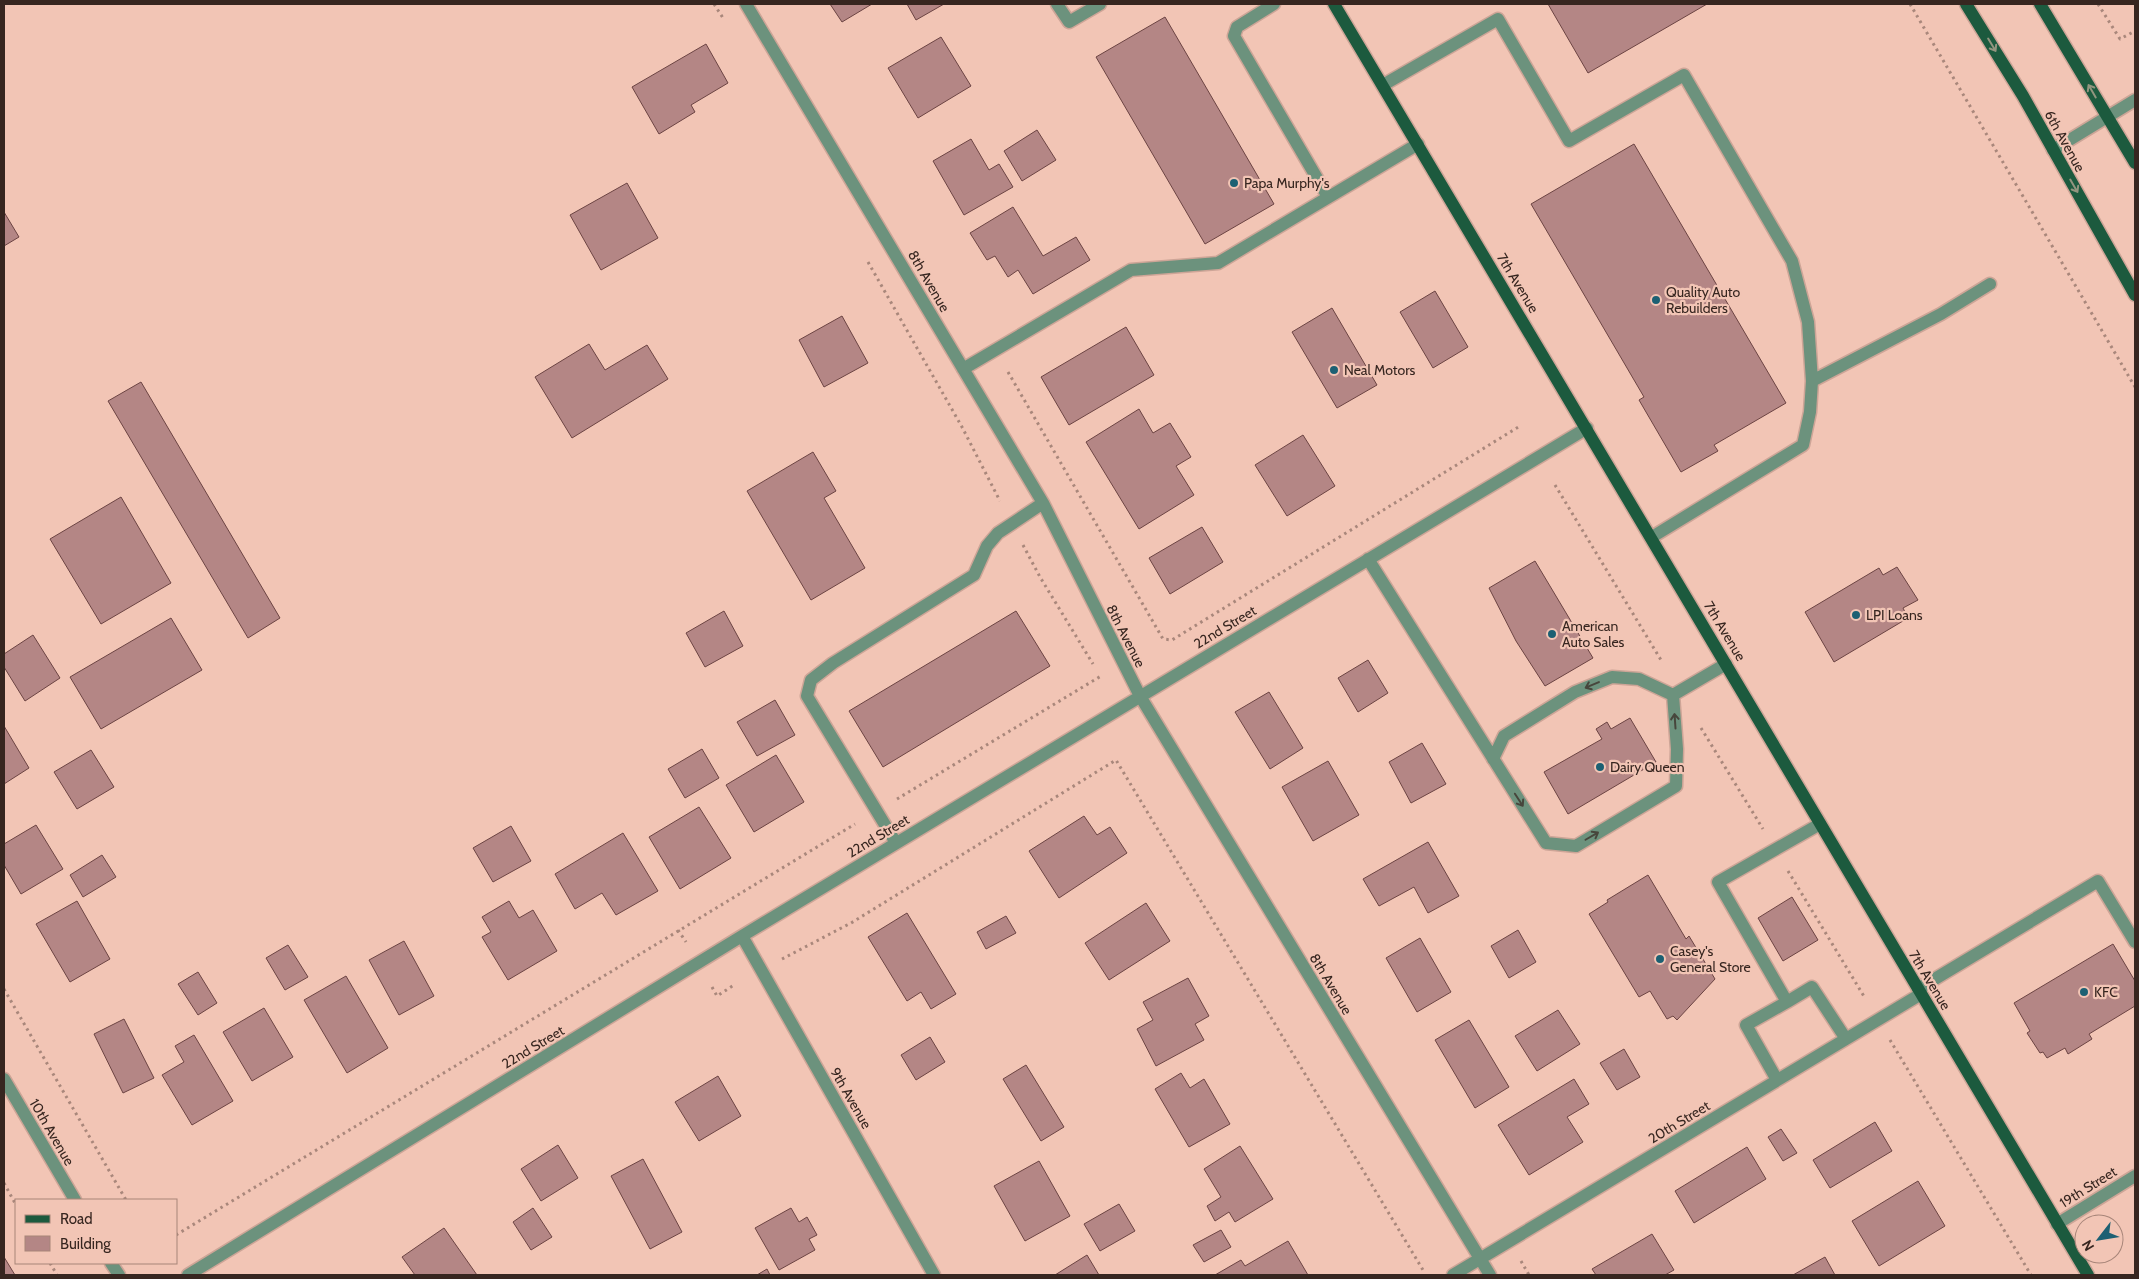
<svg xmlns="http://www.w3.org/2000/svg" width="2139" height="1279" viewBox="0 0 2139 1279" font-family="Cabin,sans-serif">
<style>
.building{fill:#b48685;stroke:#6c4443}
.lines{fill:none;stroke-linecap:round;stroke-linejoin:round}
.minor-casing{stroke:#cda597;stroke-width:15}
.major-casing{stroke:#cda597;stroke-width:15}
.path{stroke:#a9877b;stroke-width:3;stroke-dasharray:2.5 4;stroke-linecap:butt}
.minor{stroke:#6c927d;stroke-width:12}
.major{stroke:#1c5a3e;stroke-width:12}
.oneway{stroke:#92957f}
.oneway2{stroke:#47463c}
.poi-dot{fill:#1c6073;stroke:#f2c5b5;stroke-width:2}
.labels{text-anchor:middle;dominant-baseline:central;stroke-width:4.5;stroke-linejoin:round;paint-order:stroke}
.street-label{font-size:14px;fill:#372620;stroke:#f2c5b5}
.poi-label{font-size:14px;fill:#372620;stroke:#f2c5b5;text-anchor:start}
</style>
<rect width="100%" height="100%" fill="#f2c5b5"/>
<path class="building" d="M830 4H872L842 22Z
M907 4H944L916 20Z
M1548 4H1707L1588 73Z
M1165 17 1274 204 1205 244 1096 57Z
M941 37 971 86 918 118 888 68Z
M706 44 728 83 691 105 695 112 659 134 632 87Z
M1037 130 1056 160 1022 181 1004 151Z
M971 139 989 170 999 164 1013 187 964 215 933 161Z
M1634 144 1786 403 1714 445 1718 451 1681 472 1639 400 1644 397 1531 204Z
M627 183 658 238 601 270 570 215Z
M1013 207 1043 256 1076 237 1090 260 1033 294 1018 270 1008 277 995 256 987 260 970 233Z
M4 212 19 237 4 246Z
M1435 291 1468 347 1433 368 1400 312Z
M1332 308 1377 385 1337 408 1292 332Z
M842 316 868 363 824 387 799 340Z
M1126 327 1154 375 1069 425 1041 377Z
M589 344 605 370 647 345 668 379 572 438 535 377Z
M141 382 280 618 248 638 108 401Z
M1139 409 1153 433 1170 423 1191 457 1176 466 1194 495 1139 529 1086 442Z
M1303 435 1335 486 1287 516 1255 465Z
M813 452 836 491 824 498 865 568 811 600 747 491Z
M121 497 171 583 101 624 50 539Z
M1202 527 1223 562 1170 594 1149 558Z
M1535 561 1593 658 1545 686 1516 641 1489 588Z
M1897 567 1918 600 1903 608 1908 618 1834 662 1805 612 1879 568 1883 575Z
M724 611 743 646 705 667 686 633Z
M1016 611 1050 666 883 767 849 711Z
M171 618 202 670 101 729 70 677Z
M33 635 60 678 25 701 4 667V654Z
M1368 660 1388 693 1358 712 1338 678Z
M1269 692 1303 748 1270 769 1235 712Z
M775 700 795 735 757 756 737 722Z
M1630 718 1656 762 1568 814 1544 772 1602 739 1596 729 1607 722 1611 729Z
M4 726 29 768 4 784Z
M1422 743 1446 784 1411 803 1389 762Z
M702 749 719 778 685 798 668 769Z
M91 750 114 787 77 809 54 772Z
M776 755 804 802 754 832 726 785Z
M1328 761 1359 815 1313 841 1282 787Z
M699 807 731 858 680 889 649 837Z
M1084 816 1097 835 1110 827 1127 853 1059 898 1029 851Z
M36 825 63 869 21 894 4 865V844Z
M511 826 531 861 493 882 473 848Z
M623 833 658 891 616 915 602 893 575 909 555 874Z
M1428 842 1459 896 1428 913 1414 887 1379 906 1363 879Z
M102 855 116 877 83 897 70 875Z
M1648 875 1686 939 1689 936 1715 979 1677 1020 1673 1016 1667 1019 1650 991 1639 997 1589 914 1608 902 1607 900Z
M1792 897 1818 940 1783 961 1758 918Z
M77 901 110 959 70 982 36 924Z
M509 901 519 918 533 910 557 951 508 980 482 937 491 932 482 917Z
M1146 903 1170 941 1109 980 1085 943Z
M907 913 956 994 931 1009 921 992 907 1001 868 937Z
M1006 916 1016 933 986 949 977 932Z
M1518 930 1536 962 1509 978 1491 946Z
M1420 938 1451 992 1417 1012 1386 958Z
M404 941 434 996 399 1015 369 960Z
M2113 944 2135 981V1006L2089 1034 2092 1039 2068 1054 2065 1048 2047 1058 2043 1052 2040 1053 2027 1033 2030 1031 2014 1003Z
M288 945 308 977 285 990 266 958Z
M198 972 217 1003 198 1015 178 984Z
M346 976 388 1048 347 1073 304 1000Z
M1188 978 1209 1016 1195 1024 1204 1040 1156 1066 1137 1029 1153 1020 1143 1002Z
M264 1008 293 1057 252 1081 223 1032Z
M1558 1010 1580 1044 1537 1071 1515 1036Z
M124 1019 154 1078 123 1093 94 1034Z
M1469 1020 1509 1087 1475 1108 1435 1040Z
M194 1035 233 1101 192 1125 162 1075 184 1062 175 1046Z
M930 1037 945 1062 916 1080 901 1055Z
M1624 1049 1640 1077 1617 1090 1600 1063Z
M1026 1065 1064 1127 1041 1141 1003 1079Z
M1181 1073 1190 1088 1204 1079 1230 1124 1189 1147 1155 1089Z
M718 1076 741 1116 699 1141 675 1102Z
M1574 1079 1589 1104 1567 1117 1583 1142 1529 1175 1498 1125Z
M1875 1122 1892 1151 1830 1188 1813 1160Z
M1781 1129 1797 1153 1783 1161 1768 1137Z
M558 1145 578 1178 541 1201 521 1169Z
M1240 1146 1273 1199 1235 1222 1229 1212 1215 1221 1207 1206 1221 1197 1204 1169Z
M1747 1147 1766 1179 1694 1223 1675 1191Z
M643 1159 682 1232 650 1249 611 1176Z
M1039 1161 1070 1216 1025 1241 994 1186Z
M1918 1181 1945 1226 1879 1266 1852 1221Z
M1119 1204 1135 1231 1100 1251 1084 1224Z
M533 1208 552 1237 531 1250 513 1222Z
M791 1208 799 1222 807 1217 817 1235 809 1239 815 1250 779 1270 755 1228Z
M444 1228 477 1275H415L402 1257Z
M1221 1230 1231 1247 1204 1262 1193 1245Z
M1652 1234 1674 1270 1665 1275H1596L1592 1269Z
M1288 1241 1308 1275H1215L1241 1260 1245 1266Z
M1087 1255 1099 1275H1055Z
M4 1257 15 1275H4Z
M1825 1257 1835 1275H1793Z
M767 1269 770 1275H757Z"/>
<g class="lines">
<g class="minor-casing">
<path id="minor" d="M746 4 1043 503 1140 696 1490 1275
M1057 4 1069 22 1100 4
M1274 4 1237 27 1234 36 1328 197
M1383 85 1498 19 1569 141 1684 75 1792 261 1808 322 1812 381 1810 412 1803 445 1652 537
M2053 150 2135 100
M963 369 1131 270 1218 263 1418 144
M1812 381 1941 314 1990 284
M1368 559 1546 843 1576 846 1676 786 1677 749 1673 695 1639 679 1612 677 1575 692 1504 736 1493 759
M1673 695 1726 664
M896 843 807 696 811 680 833 663 974 575 987 546 998 533 1043 503
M742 936 934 1275
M1918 989 2098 881 2135 942
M1787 1002 1812 987 1846 1039
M4 1079 75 1200
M1777 1080 1746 1025 1787 1002 1718 882 1820 824
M2057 1224 2135 1176
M111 1263 119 1275
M188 1275 742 936 1587 428
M1453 1275 1921 994"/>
</g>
<g class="major-casing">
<path id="major" d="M1334 4 2088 1275
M1966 4 2023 96 2135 295
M2040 4 2135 163"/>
</g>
<path class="path" d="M714 4 723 18
M1910 4 2135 387
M2098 4 2120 39 2135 31
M868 262 962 427 1000 501
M1008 372 1163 639 1172 640 1520 426
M1555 485 1661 660
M1023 545 1040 577 1093 664
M1701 728 1763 829
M897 799 1101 676
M1788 871 1865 998
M678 930 686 942
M782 959 851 923 1116 760 1423 1270
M712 987 717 996 734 985
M4 989 126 1200
M1890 1040 2031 1275
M4 1183 16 1205
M176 1235 855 824
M1521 1261 1529 1275
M50 1263 57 1275"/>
<use href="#minor" class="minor"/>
<use href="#major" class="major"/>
</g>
<defs><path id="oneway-shaft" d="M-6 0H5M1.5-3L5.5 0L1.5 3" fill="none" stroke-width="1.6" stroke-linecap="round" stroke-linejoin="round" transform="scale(1.25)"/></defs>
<g class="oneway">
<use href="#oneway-shaft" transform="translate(1992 45) rotate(59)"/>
<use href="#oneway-shaft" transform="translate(2092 91) rotate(-120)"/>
<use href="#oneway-shaft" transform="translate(2074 186) rotate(60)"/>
</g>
<g class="oneway2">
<use href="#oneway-shaft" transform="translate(1592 685) rotate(157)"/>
<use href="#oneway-shaft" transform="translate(1675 721) rotate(-94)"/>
<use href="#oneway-shaft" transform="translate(1519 800) rotate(57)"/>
<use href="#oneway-shaft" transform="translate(1592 836) rotate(-30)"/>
</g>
<g class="poi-dot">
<circle cx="1234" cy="183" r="5"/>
<circle cx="1656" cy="300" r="5"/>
<circle cx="1334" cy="370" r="5"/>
<circle cx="1856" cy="615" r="5"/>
<circle cx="1552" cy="634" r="5"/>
<circle cx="1600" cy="767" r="5"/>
<circle cx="1660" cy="959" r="5"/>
<circle cx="2084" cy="992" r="5"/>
</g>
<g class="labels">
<g class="street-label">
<text transform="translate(2065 141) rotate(61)">6th Avenue</text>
<text transform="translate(929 281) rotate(60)">8th Avenue</text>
<text transform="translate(1518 283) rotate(59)">7th Avenue</text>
<text transform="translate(1225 627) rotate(-31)">22nd Street</text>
<text transform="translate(1725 631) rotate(59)">7th Avenue</text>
<text transform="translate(1126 636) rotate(63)">8th Avenue</text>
<text transform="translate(878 836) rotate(-31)">22nd Street</text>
<text transform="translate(1930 980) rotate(59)">7th Avenue</text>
<text transform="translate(1331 984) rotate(59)">8th Avenue</text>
<text transform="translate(533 1047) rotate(-31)">22nd Street</text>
<text transform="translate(851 1098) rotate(60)">9th Avenue</text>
<text transform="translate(1679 1122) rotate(-31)">20th Street</text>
<text transform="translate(52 1132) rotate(60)">10th Avenue</text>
<text transform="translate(2088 1187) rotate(-32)">19th Street</text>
</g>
<g class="poi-label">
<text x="1244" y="183">Papa Murphy's</text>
<text x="1666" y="292">Quality Auto<tspan x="1666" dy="16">Rebuilders</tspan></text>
<text x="1344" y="370">Neal Motors</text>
<text x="1866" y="615">LPI Loans</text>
<text x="1562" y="626">American<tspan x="1562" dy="16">Auto Sales</tspan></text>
<text x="1610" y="767">Dairy Queen</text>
<text x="1670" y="951">Casey's<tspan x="1670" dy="16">General Store</tspan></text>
<text x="2094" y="992">KFC</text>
</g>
</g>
<rect width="2139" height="1279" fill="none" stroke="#372620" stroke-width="10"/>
<rect x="15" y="1199" width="162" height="65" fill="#f2c5b5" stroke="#a78579"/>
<rect x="25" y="1215" width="25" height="8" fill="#1c5a3e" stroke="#a78579"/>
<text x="60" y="1224" font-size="15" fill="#372620">Road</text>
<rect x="25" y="1236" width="25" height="15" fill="#b48685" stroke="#a78579"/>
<text x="60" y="1249" font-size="15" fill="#372620">Building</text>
<g transform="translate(2099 1239) rotate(239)"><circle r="24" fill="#f2c5b5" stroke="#a78579"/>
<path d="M0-4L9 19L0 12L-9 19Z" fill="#1c6073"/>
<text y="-8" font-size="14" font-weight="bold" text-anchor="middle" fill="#372620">N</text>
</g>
</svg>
